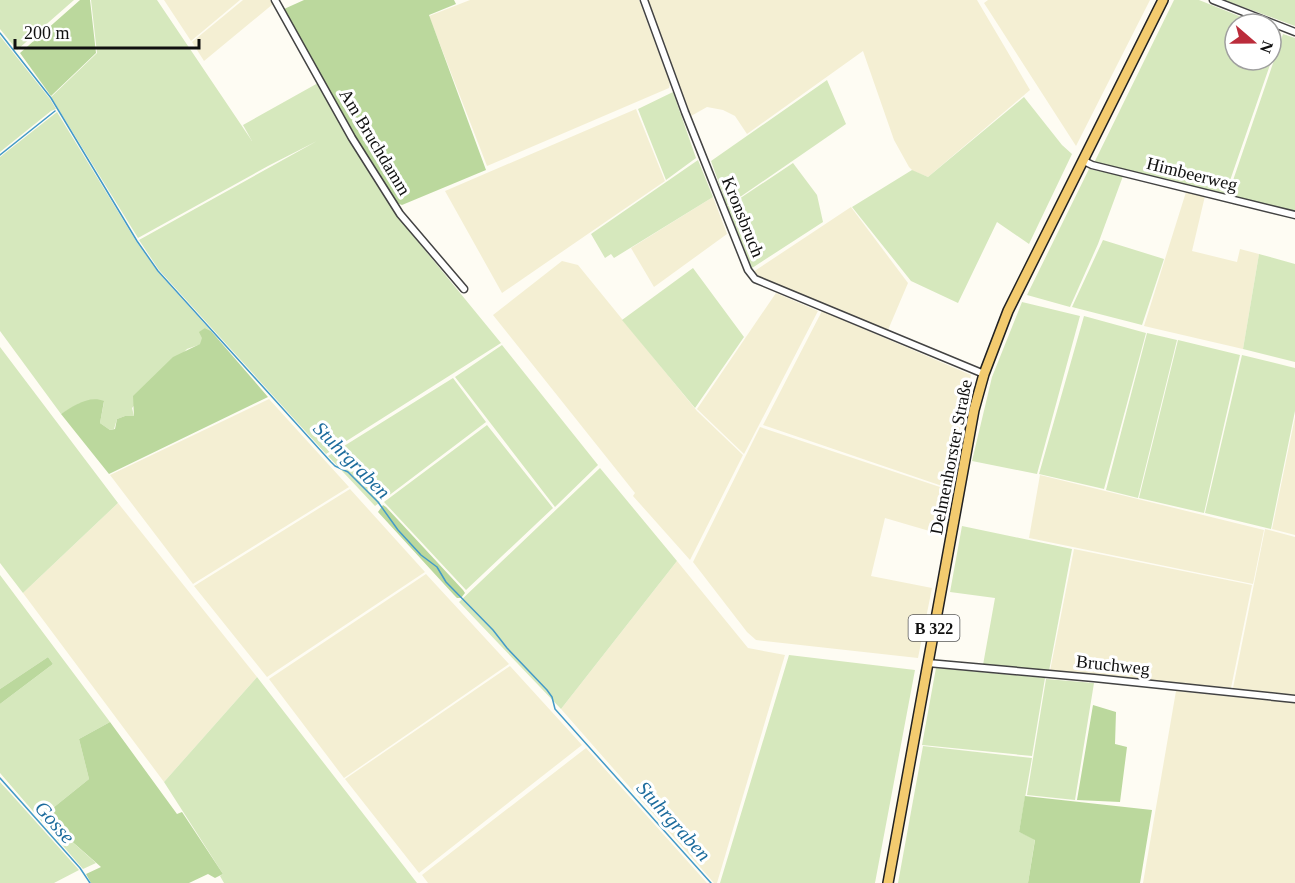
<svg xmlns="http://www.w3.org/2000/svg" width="1295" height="883" viewBox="0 0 1295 883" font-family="Georgia,serif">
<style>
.farmland{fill:#f4efd3}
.green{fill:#d6e8bd}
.forest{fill:#bbd89d}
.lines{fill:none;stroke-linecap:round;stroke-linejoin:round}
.stream{stroke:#439ac8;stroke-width:1.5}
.minor-casing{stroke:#434343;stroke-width:9}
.primary-casing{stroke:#212121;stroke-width:12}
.minor{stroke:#fff;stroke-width:6}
.primary{stroke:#f3cb6f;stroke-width:9}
.labels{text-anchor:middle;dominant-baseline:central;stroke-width:6;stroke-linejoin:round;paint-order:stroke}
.shield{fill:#fff;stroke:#585858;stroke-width:1.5}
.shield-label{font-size:16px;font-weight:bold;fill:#101010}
.street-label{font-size:18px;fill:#101010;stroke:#fff}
.water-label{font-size:20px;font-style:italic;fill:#1d6c9d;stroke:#fff}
</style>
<rect width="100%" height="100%" fill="#fefcf3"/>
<path class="farmland" d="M164 0H240L191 41Z
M243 0H270L273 4 204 61 192 42Z
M470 0H639L670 83 669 88 487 166 429 16Z
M648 0H977L1030 90 928 177 913 171 909 167 894 140 863 51 747 134 735 116 723 110 707 107 691 116Z
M988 0H1150L1076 146 984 3Z
M636 109 665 181 502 293 445 191Z
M1186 192 1205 196 1192 251 1237 262 1240 249 1259 254 1243 349 1144 326Z
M713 197 727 234 654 287 631 248Z
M851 207 908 283 888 330 757 276 753 272Z
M562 261 578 265 697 411 743 455 690 560 633 496 635 493 493 315Z
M776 293 818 311 744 454 697 409Z
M822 311 971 375 948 488 763 425Z
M269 399 349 487 193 584 110 475Z
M1295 417V535L1272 529Z
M760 427 952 491 943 535 885 518 871 576 932 588 918 658 756 640 747 632 693 562Z
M1040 475 1264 530 1253 584 1029 538Z
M350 489 425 572 267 677 194 586Z
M118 503 257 677 164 782 23 593Z
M1265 529 1295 537V696L1233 688Z
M1074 549 1252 585 1231 688 1050 671Z
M677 561 748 648 785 655 717 883H714L561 709Z
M426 574 509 664 344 778 269 679Z
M510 666 582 745 419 873 345 779Z
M1176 691 1295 703V883H1143Z
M586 748 707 883H428L422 875Z"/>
<path class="green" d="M0 0H74L17 50 0 29Z
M91 0H157L252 141 243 125 318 83 372 178 397 216 501 343 326 454 159 270 139 240 317 141 268 166 138 238 51 97 97 53Z
M1174 0H1199L1259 24H1235V60H1271V29L1281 33 1225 195 1094 163Z
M1224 0H1295V26Z
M1283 34 1295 38V211L1228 195Z
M0 36 50 99 56 109 51 111 0 152Z
M827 80 846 124 727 206 711 161Z
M673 92 696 158 666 180 638 109Z
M1024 97 1062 145 1072 154 1029 244 997 222 958 303 911 281 852 207 912 170 928 177Z
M57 112 136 241 158 272 211 331 205 328 201 344 187 349 132 408 134 416H125L117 419 114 429 110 430 100 423 104 402 80 403 61 414 0 331V157Z
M698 160 713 197 614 258 611 254 605 258 591 234Z
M793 163 817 195 823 222 752 268 727 207Z
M1089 169 1123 176 1098 244 1070 307 1027 295Z
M1103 240 1164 259 1142 325 1072 307Z
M1259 254 1295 264V362L1243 349Z
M693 268 744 337 695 408 622 320Z
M1022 302 1080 316 1037 474 972 461 992 377Z
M1084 316 1146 333 1104 489 1039 474Z
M1147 333 1177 340 1138 498 1106 490Z
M1178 340 1240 355 1204 513 1139 498Z
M502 345 598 465 555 507 455 377Z
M0 347 118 503 23 593 0 563Z
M1242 355 1295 368V411L1271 529 1205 513Z
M453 378 486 422 375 506 328 456Z
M487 425 553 508 466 590 384 502Z
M600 468 677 561 561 709 459 602Z
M962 526 1072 549 1049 671 983 665 995 598 950 592Z
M0 575 110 722 79 739 89 779 43 816 96 863 83 869 0 773V704L53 664 48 657 0 689Z
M789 655 915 670 875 883H720Z
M936 668 1045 678 1032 756 922 745Z
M257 677 417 883H224L220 876 223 874 164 782Z
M1046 679 1094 683 1075 800 1027 795Z
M923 746 1032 758 1019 832 1035 839 1028 883H898Z
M0 782 11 794 79 870 54 883H0Z"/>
<path class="forest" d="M80 0H90L96 53 51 96 20 53Z
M304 0H454L456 4 429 15 486 170 402 205 397 203 347 124 284 9Z
M205 328 211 331 268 397 109 474 61 414C73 406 89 395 104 401L100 423 110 430 115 429 117 419 125 416H134L133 396 173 357 200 344 202 338 199 332Z
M383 505 386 507 463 590 465 593 461 598H457L454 595 378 512Z
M48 657 53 664 0 704V689Z
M1093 705 1116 712 1115 744 1127 747 1120 802 1077 800Z
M110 722 177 814 182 812 223 874 215 878 208 874 189 883H91L86 874 101 867 43 816 89 779 79 739Z
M1025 796 1152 810 1140 883H1028L1035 840 1019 832Z"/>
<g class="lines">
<path class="stream" d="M0 33 51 98 137 241 158 271 331 462 335 466 348 472 378 502 398 530 421 555 437 567 446 582 493 630 507 648 547 690 552 697 555 709 711 883
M0 155 55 111
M0 778 80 868 90 883"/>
<g class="minor-casing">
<path id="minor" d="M275 0 352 138 400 214 464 289
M644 0 685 112 748 270 755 279 984 374
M1213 0 1295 32
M1084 161 1092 165 1295 215
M928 663 1094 678 1295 699"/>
</g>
<g class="primary-casing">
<path id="primary" d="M888 883 974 410 984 374 1008 311 1163 0"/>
</g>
<use href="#minor" class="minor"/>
<use href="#primary" class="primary"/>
</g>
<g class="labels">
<rect class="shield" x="908.5" y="615" width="51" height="26" rx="4.5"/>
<g class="shield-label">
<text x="934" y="628">B 322</text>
</g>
<g class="street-label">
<text transform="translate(375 142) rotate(59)">Am Bruchdamm</text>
<text transform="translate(1192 174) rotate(14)">Himbeerweg</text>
<text transform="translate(743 217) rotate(68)">Kronsbruch</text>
<text transform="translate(951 457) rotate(-79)">Delmenhorster Straße</text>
<text transform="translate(1113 665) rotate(6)">Bruchweg</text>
</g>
<g class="water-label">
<text transform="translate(352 460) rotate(45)">Stuhrgraben</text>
<text transform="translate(674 821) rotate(48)">Stuhrgraben</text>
<text transform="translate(55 822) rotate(49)">Gosse</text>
</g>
</g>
<g transform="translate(1253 42) rotate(110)"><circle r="28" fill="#ffffff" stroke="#9f9f9f" stroke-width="1.5"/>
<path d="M0-4.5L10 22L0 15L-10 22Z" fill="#bb2c3b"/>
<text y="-9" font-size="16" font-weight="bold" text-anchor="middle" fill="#101010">N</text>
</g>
<path d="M15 39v9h184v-9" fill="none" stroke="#101010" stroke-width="3"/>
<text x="24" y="39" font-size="18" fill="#101010" stroke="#ffffff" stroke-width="4.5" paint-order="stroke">200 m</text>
</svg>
